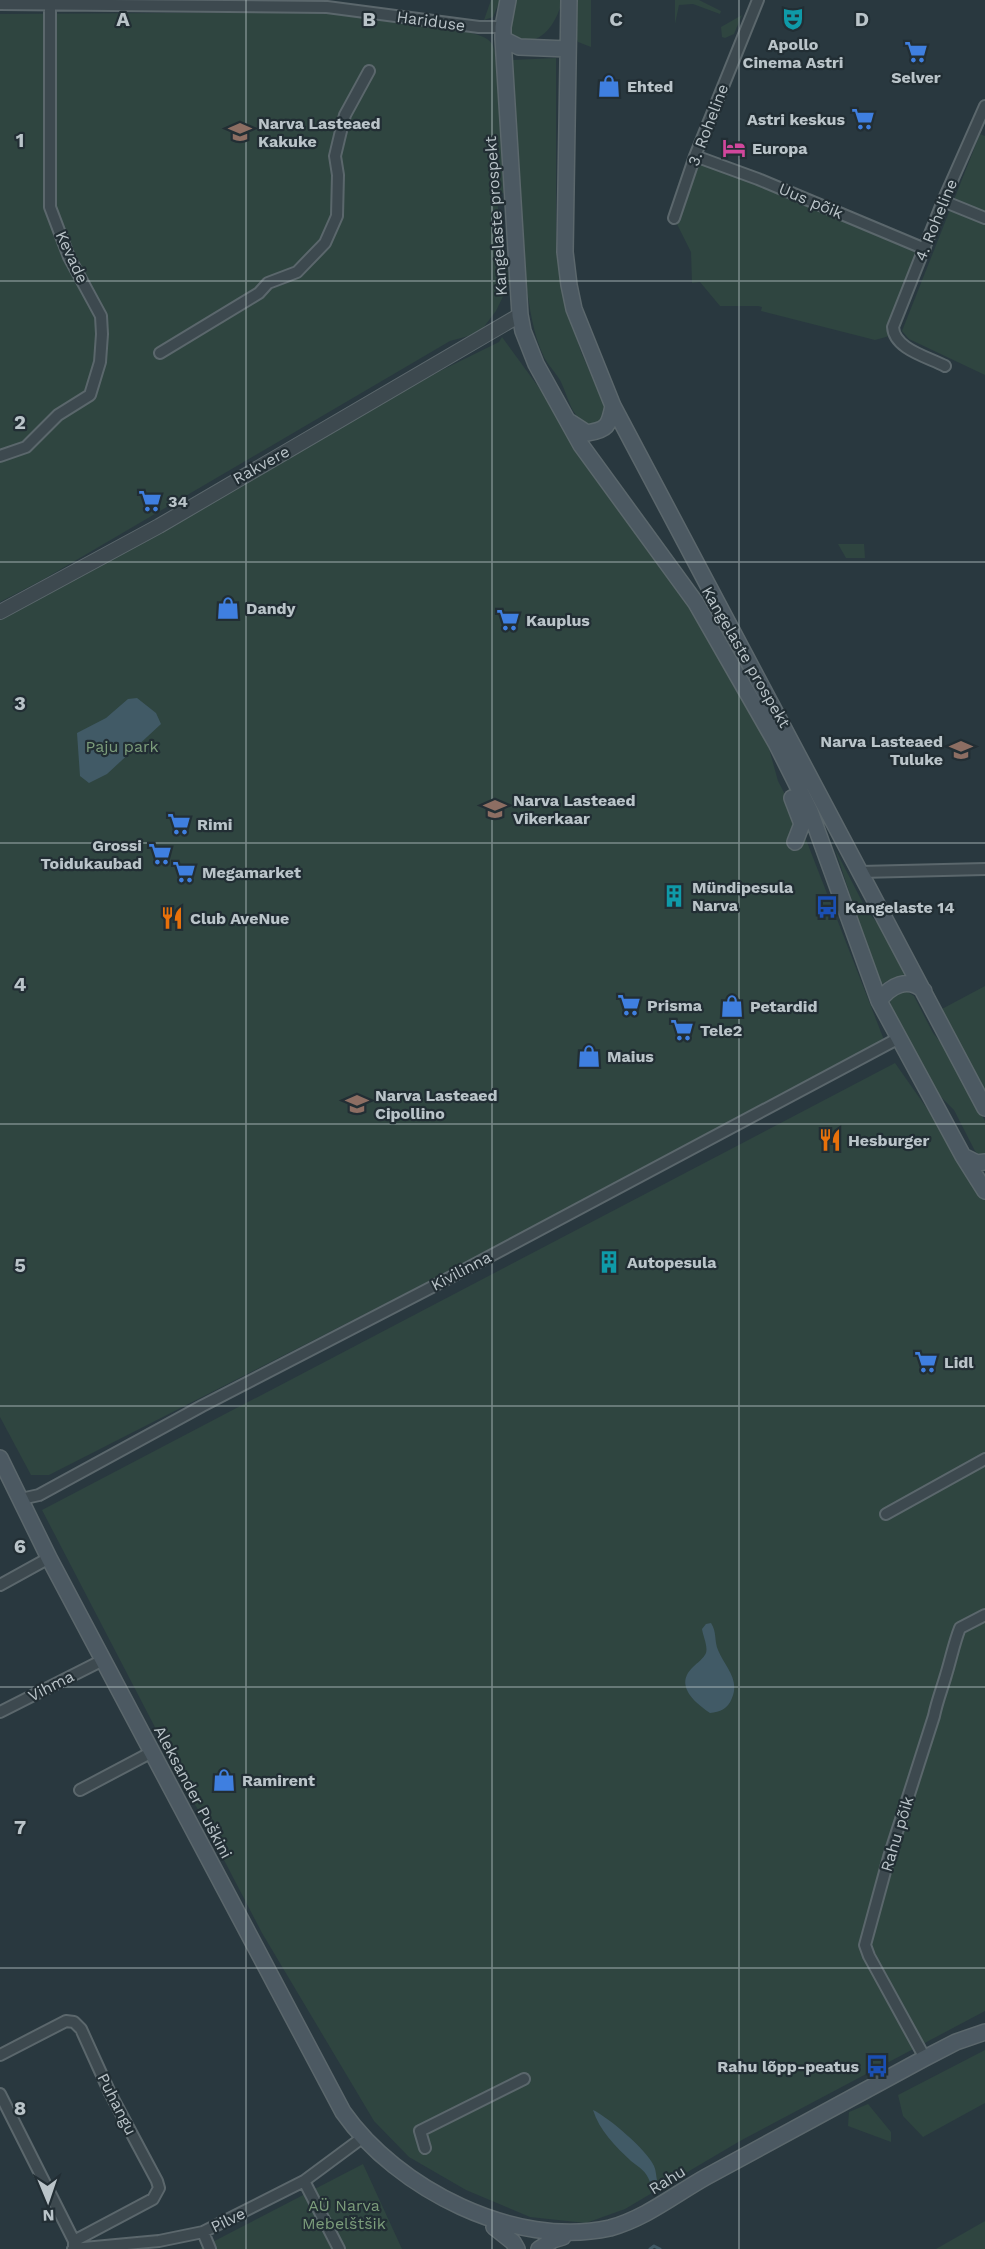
<svg xmlns="http://www.w3.org/2000/svg" width="985" height="2249" viewBox="0 0 985 2249" font-family="'Work Sans',sans-serif">
<style>
.green{fill:#2f4540}
.water{fill:#415a66}
.lines{fill:none;stroke-linecap:round;stroke-linejoin:round}
.stream{stroke:#415a66;stroke-width:3}
.minor-casing{stroke:#5b676c;stroke-width:14}
.tertiary-casing{stroke:#5b676c;stroke-width:16}
.secondary-casing{stroke:#5b676c;stroke-width:18}
.minor{stroke:#3d494f;stroke-width:10}
.tertiary{stroke:#3d494f;stroke-width:14}
.secondary{stroke:#4c5962;stroke-width:15}
.grid{fill:none;stroke:#bac4c9;stroke-width:1.5;stroke-opacity:0.55}
.labels{text-anchor:middle;dominant-baseline:central;stroke-width:4.5;stroke-linejoin:round;paint-order:stroke}
.street-label{font-size:16px;fill:#bac4c9;stroke:#222e34}
.poi-label{font-size:16px;font-weight:bold;fill:#bac4c9;stroke:#222e34;text-anchor:start}
.park-label{font-size:16px;fill:#7c9d7b;stroke:#222e34}
.grid-label{font-size:20px;text-anchor:middle;font-weight:bold;fill:#bac4c9;stroke:#222e34;stroke-width:4.5;stroke-linejoin:round;paint-order:stroke}
</style>
<rect width="100%" height="100%" fill="#29383f"/>
<path class="green" d="M491 0H500L493 17 484 20Z
M516 0H562V1C556 25 539 51 511 36 511 24 509 10 516 0Z
M578 0H591V47L578 42 575 35Z
M675 0H699L721 11 720 14 693 4 679 5 675 24Z
M337 12 468 32C477 35 487 36 492 44 502 61 503 167 504 193L497 194 501 249 509 276V284L496 311 483 328 476 334 450 341 44 579 0 602V14Z
M742 15 734 34 725 38 722 37 721 27Z
M556 58V244L567 309 581 352 606 409V415L598 425C571 425 570 399 560 380 555 372 548 365 544 357 533 334 530 309 526 284L512 60Z
M980 134 985 136V375L909 339 902 331Z
M695 156 925 249 893 335 875 340 761 311 762 307 758 306H720L700 282 692 283 691 252 674 218Z
M502 337 689 593 768 745 778 781 798 819 886 1045 659 1164 49 1475H31L0 1417V610L440 371 499 342Z
M838 544H864L865 558H846Z
M835 849 867 911 886 933 909 975 889 980 880 985Z
M985 986V1094L940 1010Z
M906 991 914 996 933 1033 947 1050 985 1121V1157L980 1156 975 1151 954 1110 938 1094 891 1006 890 1001 896 992Z
M895 1063 985 1191V2011L740 2141 625 2209 586 2223 530 2217 466 2190 409 2157 374 2121 262 1933 42 1510Z
M985 2050V2103L923 2137 903 2116 898 2095Z
M868 2104 891 2132V2142L848 2126 849 2112Z
M363 2164 402 2249H199Z
M985 2221V2249H936Z"/>
<path class="water" d="M137 698 156 713 161 724 107 774 89 783 80 776 77 733 106 718 128 699Z
M711 1623C717 1632 714 1641 718 1650 725 1667 740 1679 732 1698 728 1709 720 1712 710 1713 694 1702 674 1685 693 1667 697 1663 704 1658 706 1653 708 1646 703 1636 702 1629L706 1624Z
M593 2110C608 2117 647 2150 654 2166 656 2170 656 2176 657 2180L650 2182C646 2171 640 2168 631 2161 616 2147 599 2130 593 2110Z"/>
<g class="lines">
<path class="stream" d="M650 2249 654 2246 660 2249"/>
<g class="minor-casing">
<path id="minor" d="M0 4 327 7 479 27H503
M695 156 758 179 925 249
M943 201 985 218
M674 218 695 156 758 0
M160 353 259 293 268 283 297 272 325 243 337 216 338 175 335 156 340 135 345 115 369 71
M945 366C928 357 894 349 893 327L943 201 985 106
M0 456 26 447 58 415 90 395 100 362 102 334 101 316 69 257 50 207V5
M860 872 985 869
M21 1499 39 1495 202 1406 434 1286 899 1038
M886 1514 985 1459
M0 1585 49 1558
M0 1712 103 1660
M80 1790 152 1752
M0 2055 66 2021 74 2022 81 2029 110 2093 157 2181 159 2188 153 2199 74 2241
M925 2058 869 1956 865 1945 889 1857 934 1716C937 1701 942 1689 946 1675 951 1659 954 1643 960 1628L985 1615
M0 2094 74 2241V2248
M425 2148 420 2131 524 2079
M304 2181 339 2249
M203 2232 210 2249
M73 2249 159 2241 203 2232 304 2181 362 2138"/>
</g>
<g class="tertiary-casing">
<path id="tertiary" d="M0 612 159 526 520 315"/>
</g>
<g class="secondary-casing">
<path id="secondary" d="M508 0 503 27V39L520 315 523 331 536 364 581 445 696 603 776 743 810 811 879 1001 963 1156 985 1191
M569 0 565 252 569 285 574 309 613 406 985 1108
M503 39 519 47 568 49
M570 422 587 433C607 430 609 426 613 406
M792 798 802 824 795 842
M879 1001C890 986 908 976 924 991
M963 1156 977 1163 985 1162
M0 1458 49 1558 343 2112C397 2189 515 2249 610 2228 646 2218 674 2195 706 2177 779 2138 852 2098 925 2058L956 2042 985 2032
M494 2227 513 2242 517 2249
M539 2249 553 2240 563 2237"/>
</g>
<use href="#minor" class="minor"/>
<use href="#tertiary" class="tertiary"/>
<use href="#secondary" class="secondary"/>
</g>
<path class="grid" d="M246 0V2249M492 0V2249M739 0V2249M0 281H985M0 562H985M0 843H985M0 1124H985M0 1406H985M0 1687H985M0 1968H985"/>
<defs>
<g id="theatre-bare" transform="scale(1.8)"><path d="M-5-5.5Q0-4 5-5.5V0Q5 5 0 6Q-5 5-5 0ZM-3.3-2.5H-1v1.5H-3.3ZM1-2.5H3.3v1.5H1ZM-2.8 1Q0 5.5 2.8 1Z" fill="#0f9aa8" stroke="#222e34" stroke-width="2.5" paint-order="stroke"/></g>
<g id="supermarket-bare" transform="scale(1.8)"><path d="M-6-5.5h2.5l.6 2H6L4.5 2H-2.5L-4.4-4H-6ZM-1.5 3.2a1.3 1.3 0 1 0 .1 0ZM3 3.2a1.3 1.3 0 1 0 .1 0Z" fill="#3f7fe0" stroke="#222e34" stroke-width="2.5" paint-order="stroke"/></g>
<g id="shop-bare" transform="scale(1.8)"><path d="M-5-2.5h2.3a2.7 3.5 0 0 1 5.4 0H5L5.5 6h-11ZM-1.5-2.5h3a1.5 2.3 0 0 0-3 0Z" fill="#3f7fe0" stroke="#222e34" stroke-width="2.5" paint-order="stroke"/></g>
<g id="school-bare" transform="scale(1.8)"><path d="M0-5L7-2L0 1L-7-2ZM-4 1L0 2.5L4 1V4Q0 6-4 4Z" fill="#8d6e63" stroke="#222e34" stroke-width="2.5" paint-order="stroke"/></g>
<g id="hotel-bare" transform="scale(1.8)"><path d="M-6-4.5h1.5V1H6V5H4.5V3h-9V5H-6ZM-4 0a1.8 1.8 0 1 1 3.6 0ZM.5 0V-2.5h3Q6-2.5 6 0Z" fill="#d1479c" stroke="#222e34" stroke-width="2.5" paint-order="stroke"/></g>
<g id="building-bare" transform="scale(1.8)"><path d="M-4-6H4V6H1V3H-1V6H-4ZM-2.5-4.3h1.7v1.8h-1.7ZM.8-4.3h1.7v1.8H.8ZM-2.5-1h1.7V.8h-1.7ZM.8-1h1.7V.8H.8Z" fill="#0f9aa8" stroke="#222e34" stroke-width="2.5" paint-order="stroke"/></g>
<g id="bus-bare" transform="scale(1.8)"><path d="M-5-6H5V4H4V6H2V4H-2V6H-4V4H-5ZM-3.5-4V0h7V-4ZM-3.5 1.2v1.5H-2V1.2ZM2 1.2v1.5H3.5V1.2Z" fill="#1a4fb4" stroke="#222e34" stroke-width="2.5" paint-order="stroke"/></g>
<g id="restaurant-bare" transform="scale(1.8)"><path d="M-5-6h1v4h1v-4h1v4h1v-4h1v5L-1.5 .5V6h-2V.5L-5-1ZM5-6V6H3V1.5H1.5Q1.5-4 5-6Z" fill="#e8710a" stroke="#222e34" stroke-width="2.5" paint-order="stroke"/></g>
</defs>
<g fill-rule="evenodd">
<use href="#theatre-bare" x="793" y="19"/>
<use href="#supermarket-bare" x="916" y="52"/>
<use href="#shop-bare" x="609" y="86"/>
<use href="#supermarket-bare" x="863" y="119"/>
<use href="#school-bare" x="240" y="132"/>
<use href="#hotel-bare" x="734" y="148"/>
<use href="#supermarket-bare" x="150" y="501"/>
<use href="#shop-bare" x="228" y="608"/>
<use href="#supermarket-bare" x="508" y="620"/>
<use href="#school-bare" x="961" y="750"/>
<use href="#school-bare" x="495" y="809"/>
<use href="#supermarket-bare" x="179" y="824"/>
<use href="#supermarket-bare" x="160" y="854"/>
<use href="#supermarket-bare" x="184" y="872"/>
<use href="#building-bare" x="674" y="896"/>
<use href="#bus-bare" x="827" y="907"/>
<use href="#restaurant-bare" x="172" y="918"/>
<use href="#supermarket-bare" x="629" y="1005"/>
<use href="#shop-bare" x="732" y="1006"/>
<use href="#supermarket-bare" x="682" y="1030"/>
<use href="#shop-bare" x="589" y="1056"/>
<use href="#school-bare" x="357" y="1104"/>
<use href="#restaurant-bare" x="830" y="1140"/>
<use href="#building-bare" x="609" y="1262"/>
<use href="#supermarket-bare" x="926" y="1362"/>
<use href="#shop-bare" x="224" y="1780"/>
<use href="#bus-bare" x="877" y="2066"/>
</g>
<g class="labels">
<g class="street-label">
<text transform="translate(431 21) rotate(8)">Hariduse</text>
<text transform="translate(708 125) rotate(-69)">3. Roheline</text>
<text transform="translate(811 201) rotate(23)">Uus põik</text>
<text transform="translate(496 216) rotate(-94)">Kangelaste prospekt</text>
<text transform="translate(936 220) rotate(-68)">4. Roheline</text>
<text transform="translate(72 257) rotate(65)">Kevade</text>
<text transform="translate(261 465) rotate(-29)">Rakvere</text>
<text transform="translate(746 657) rotate(60)">Kangelaste prospekt</text>
<text transform="translate(461 1271) rotate(-28)">Kivilinna</text>
<text transform="translate(51 1686) rotate(-27)">Vihma</text>
<text transform="translate(193 1792) rotate(62)">Aleksander Puškini</text>
<text transform="translate(897 1834) rotate(-73)">Rahu põik</text>
<text transform="translate(117 2104) rotate(63)">Puhangu</text>
<text transform="translate(667 2180) rotate(-32)">Rahu</text>
<text transform="translate(228 2220) rotate(-26)">Pilve</text>
</g>
<g class="poi-label">
<text x="793" y="44" text-anchor="middle">Apollo<tspan x="793" dy="18">Cinema Astri</tspan></text>
<text x="916" y="77" text-anchor="middle">Selver</text>
<text x="627" y="86">Ehted</text>
<text x="845" y="119" text-anchor="end">Astri keskus</text>
<text x="258" y="123">Narva Lasteaed<tspan x="258" dy="18">Kakuke</tspan></text>
<text x="752" y="148">Europa</text>
<text x="168" y="501">34</text>
<text x="246" y="608">Dandy</text>
<text x="526" y="620">Kauplus</text>
<text x="943" y="741" text-anchor="end">Narva Lasteaed<tspan x="943" dy="18">Tuluke</tspan></text>
<text x="513" y="800">Narva Lasteaed<tspan x="513" dy="18">Vikerkaar</tspan></text>
<text x="197" y="824">Rimi</text>
<text x="142" y="845" text-anchor="end">Grossi<tspan x="142" dy="18">Toidukaubad</tspan></text>
<text x="202" y="872">Megamarket</text>
<text x="692" y="887">Mündipesula<tspan x="692" dy="18">Narva</tspan></text>
<text x="845" y="907">Kangelaste 14</text>
<text x="190" y="918">Club AveNue</text>
<text x="647" y="1005">Prisma</text>
<text x="750" y="1006">Petardid</text>
<text x="700" y="1030">Tele2</text>
<text x="607" y="1056">Maius</text>
<text x="375" y="1095">Narva Lasteaed<tspan x="375" dy="18">Cipollino</tspan></text>
<text x="848" y="1140">Hesburger</text>
<text x="627" y="1262">Autopesula</text>
<text x="944" y="1362">Lidl</text>
<text x="242" y="1780">Ramirent</text>
<text x="859" y="2066" text-anchor="end">Rahu lõpp-peatus</text>
</g>
<g class="park-label">
<text x="122" y="746">Paju park</text>
<text x="344" y="2205">AÜ Narva<tspan x="344" dy="18">Mebelštšik</tspan></text>
</g>
</g>
<g class="grid-label">
<text x="123" y="26">A</text>
<text x="369" y="26">B</text>
<text x="616" y="26">C</text>
<text x="862" y="26">D</text>
<text x="20" y="147">1</text>
<text x="20" y="429">2</text>
<text x="20" y="710">3</text>
<text x="20" y="991">4</text>
<text x="20" y="1272">5</text>
<text x="20" y="1553">6</text>
<text x="20" y="1834">7</text>
<text x="20" y="2115">8</text>
</g>
<g transform="translate(48 2201) rotate(178)" stroke="#222e34" stroke-width="4.5" paint-order="stroke">
<path d="M0-4.5L10 22L0 15L-10 22Z" fill="#bac4c9"/>
<text y="-9" font-size="16" font-weight="bold" text-anchor="middle" fill="#bac4c9">N</text>
</g>
</svg>
